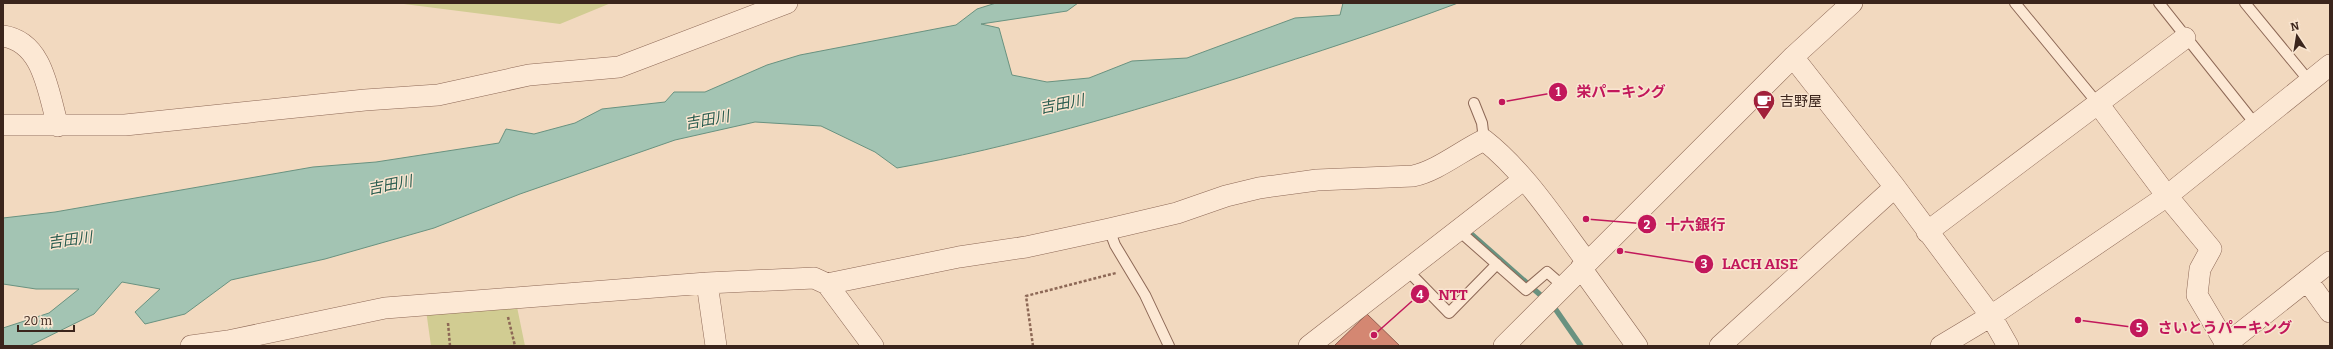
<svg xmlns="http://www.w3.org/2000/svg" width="2333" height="349" viewBox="0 0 2333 349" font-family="Bitter,'Noto Sans JP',serif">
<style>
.green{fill:#d1cc92}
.water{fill:#a3c4b3;stroke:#699280}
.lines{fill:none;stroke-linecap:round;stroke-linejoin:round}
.stream{stroke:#699280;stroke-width:5.5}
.building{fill:#d48772;stroke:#945e50}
.lane-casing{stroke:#8d6856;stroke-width:12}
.street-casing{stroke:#8d6856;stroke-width:22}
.path{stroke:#8d6856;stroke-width:2.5;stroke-dasharray:3 2;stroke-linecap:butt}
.lane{stroke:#fce8d4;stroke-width:10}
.street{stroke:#fce8d4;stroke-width:21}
.labels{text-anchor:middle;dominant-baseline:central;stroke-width:3;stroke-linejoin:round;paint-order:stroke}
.poi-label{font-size:14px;fill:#3b251c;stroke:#f9e5d0;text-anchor:start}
.water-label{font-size:15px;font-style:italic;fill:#295c4f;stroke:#f9e5d0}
.leader{fill:none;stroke:#c2185b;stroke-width:1.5}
.callout-dot{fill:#c2185b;stroke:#f9e5d0;stroke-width:1.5}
.mark-label{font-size:12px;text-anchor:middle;font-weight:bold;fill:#fff}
.callout-label{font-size:15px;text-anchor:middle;font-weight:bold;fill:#c2185b;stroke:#f9e5d0;stroke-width:3;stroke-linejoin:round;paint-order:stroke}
</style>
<rect width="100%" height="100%" fill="#f2d9bf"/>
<path class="green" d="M396 3H611L560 24Z
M516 302 525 346H431L426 310Z"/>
<path class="water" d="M996 3H1078L1067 11 981 24 999 28 1012 75 1047 82 1089 78 1132 61 1187 58 1295 18 1340 15 1343 3H1458C1386 30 1314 53 1241 77 1128 113 1014 147 897 168L875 152 821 126 755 122 675 140 520 194 434 228 325 259 231 280 185 314 145 324 135 312 160 289 122 282 94 314 29 346H3V328L49 313 79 289H36L3 284V218L55 212 313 167 376 162 499 143 506 129 534 134 575 123 602 109 665 102 674 92H705L767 65 800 55 956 25 977 9Z"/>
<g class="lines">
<path class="stream" d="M1469 232 1554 307 1581 346"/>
</g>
<path class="building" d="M1367 314 1400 346H1334Z"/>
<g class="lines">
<g class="lane-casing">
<path id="lane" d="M2015 3 2099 105
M2159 3 2256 125
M2245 3 2310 82
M1474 103 1482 123 1484 140
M1109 229 1115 245 1145 295 1169 346
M1458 230 1526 290 1547 272 1563 286
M1407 270 1449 313 1497 264"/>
</g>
<g class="street-casing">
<path id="street" d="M3 36C44 42 48 93 58 126
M1793 57 1895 187 1991 316 2008 346
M2099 105 2167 196 2211 249 2200 269 2197 295 2226 344
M3 125H125L365 100 438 95 529 75 619 67 787 3
M1927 232 2185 38
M1581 268 1637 346
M2307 280 2330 312
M707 283 716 346
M827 284 873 346
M191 346 228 341 385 308 707 283 814 278 827 284 959 257 1026 247 1109 229 1177 213 1226 196 1259 188 1317 180 1413 176C1437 171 1461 151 1484 140 1525 172 1556 221 1587 262
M1309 346 1523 180
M1504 346 1793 57 1852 3
M1720 346 1895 187
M1941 346 1991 316 2167 196 2330 65
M2224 346 2330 262"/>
</g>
<path class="path" d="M508 317 515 346
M448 323 450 346
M1033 346 1026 296 1116 273"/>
<use href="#lane" class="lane"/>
<use href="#street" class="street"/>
</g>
<defs>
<g id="cafe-pin" transform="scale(1.15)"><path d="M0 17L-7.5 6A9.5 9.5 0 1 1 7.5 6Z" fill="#a1203b" stroke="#f9e5d0"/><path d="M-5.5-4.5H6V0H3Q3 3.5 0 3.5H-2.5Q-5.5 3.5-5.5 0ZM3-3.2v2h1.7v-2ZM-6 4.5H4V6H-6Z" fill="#fff"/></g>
</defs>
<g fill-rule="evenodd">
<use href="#cafe-pin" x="1764" y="101"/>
</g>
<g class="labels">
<g class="poi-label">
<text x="1780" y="101">吉野屋</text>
</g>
<g class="water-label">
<text transform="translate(1062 104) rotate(-11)">吉田川</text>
<text transform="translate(707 120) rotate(-10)">吉田川</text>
<text transform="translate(390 185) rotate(-11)">吉田川</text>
<text transform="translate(70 240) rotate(-8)">吉田川</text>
</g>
</g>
<path class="leader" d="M1502 102L1558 92M1586 219L1647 224M1620 251L1704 264M1374 335L1420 294M2078 320L2139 328"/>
<g class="callout-dot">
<circle cx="1502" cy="102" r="4"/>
<circle cx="1586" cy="219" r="4"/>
<circle cx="1620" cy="251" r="4"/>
<circle cx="1374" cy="335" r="4"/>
<circle cx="2078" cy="320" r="4"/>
<circle cx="1558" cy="92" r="10"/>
<circle cx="1647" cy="224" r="10"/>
<circle cx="1704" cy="264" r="10"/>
<circle cx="1420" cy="294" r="10"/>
<circle cx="2139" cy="328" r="10"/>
</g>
<g class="mark-label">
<text x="1558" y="96">1</text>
<text x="1647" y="229">2</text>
<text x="1704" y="268">3</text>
<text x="1420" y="299">4</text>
<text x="2139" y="332">5</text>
</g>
<g class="callout-label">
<text x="1621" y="97">栄パーキング</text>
<text x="1695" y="230">十六銀行</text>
<text x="1760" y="269">LACH AISE</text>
<text x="1453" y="300">NTT</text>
<text x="2225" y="333">さいとうパーキング</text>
</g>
<rect width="2333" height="349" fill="none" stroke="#3b251c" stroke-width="8"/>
<g transform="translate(2297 36) rotate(348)" stroke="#f9e5d0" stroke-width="3" paint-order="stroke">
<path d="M0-3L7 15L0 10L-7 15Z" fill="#3b251c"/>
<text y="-6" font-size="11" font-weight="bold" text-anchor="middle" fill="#3b251c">N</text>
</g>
<path d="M18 325v6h56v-6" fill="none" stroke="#3b251c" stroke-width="2"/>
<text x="24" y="325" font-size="12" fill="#3b251c" stroke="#f9e5d0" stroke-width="3" paint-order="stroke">20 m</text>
</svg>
